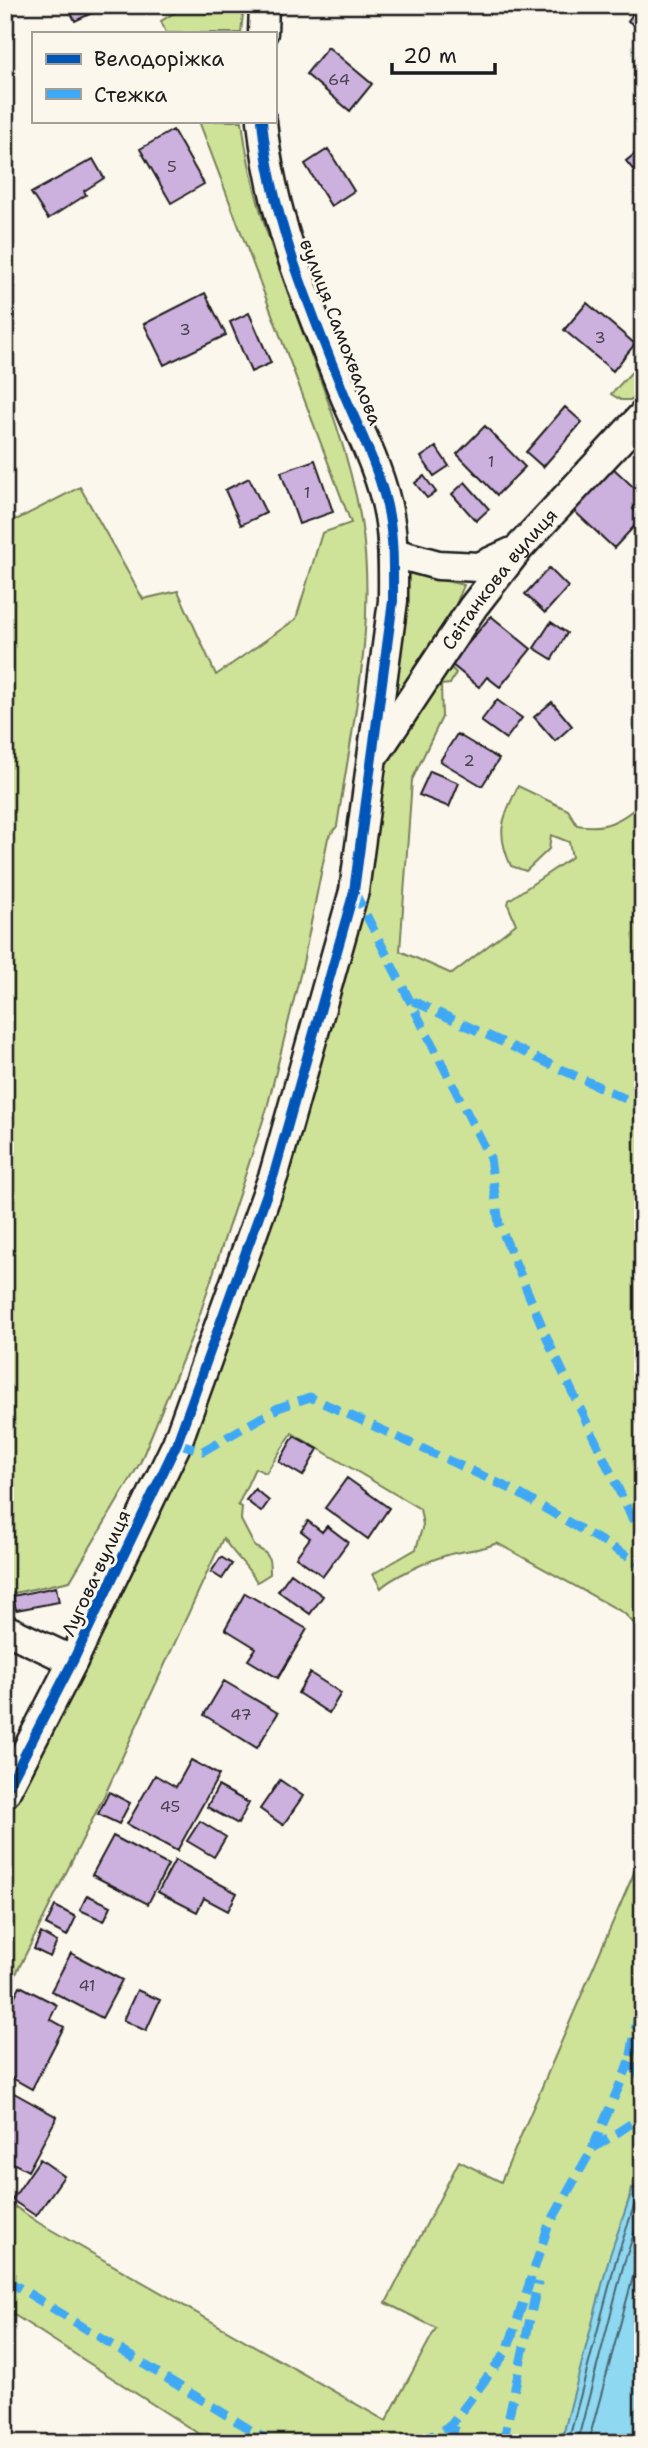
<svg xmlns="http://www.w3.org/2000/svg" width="648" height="2448" viewBox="0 0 648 2448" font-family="'Shantell Sans',sans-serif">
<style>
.green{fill:#cfe398;stroke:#76805a;stroke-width:2}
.water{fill:#8fd8f1;stroke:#618d9c;stroke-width:2}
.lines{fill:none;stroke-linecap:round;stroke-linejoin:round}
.shore{stroke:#4a6771;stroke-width:2}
.building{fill:#ccb0dd;stroke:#1c1c1c;stroke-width:2}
.minor-casing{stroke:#1c1c1c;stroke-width:33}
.minor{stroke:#fbf7ec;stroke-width:28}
.quiet{stroke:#3fa9f5;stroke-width:9;stroke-dasharray:18 9;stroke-linecap:butt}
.cycleway-casing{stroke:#fbf7ec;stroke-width:15}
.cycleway{stroke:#0057b8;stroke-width:10}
.labels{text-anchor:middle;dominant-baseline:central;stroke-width:6;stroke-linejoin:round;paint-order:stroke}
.number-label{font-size:16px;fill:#48414c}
.street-label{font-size:19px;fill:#1c1c1c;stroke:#fbf7ec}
</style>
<rect width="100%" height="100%" fill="#fbf7ec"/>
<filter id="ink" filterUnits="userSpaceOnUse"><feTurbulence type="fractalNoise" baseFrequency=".0143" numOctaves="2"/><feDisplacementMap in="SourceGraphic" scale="14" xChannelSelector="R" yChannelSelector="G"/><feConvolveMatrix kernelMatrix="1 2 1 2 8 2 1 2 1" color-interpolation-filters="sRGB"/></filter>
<g filter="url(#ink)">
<path class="green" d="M188 5H244L241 33H166L161 21Z
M199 121H242C258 260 337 383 361 521 378 621 352 726 337 826L328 838 303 963 267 1108 195 1329 140 1463 70 1581 5 1595V518L18 519 80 487 143 599 178 591 216 675 296 619 322 533 351 523Z
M643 360V391L634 400H621L611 394Z
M401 571 464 585 439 645 479 616 482 620 448 664 456 673 450 684 441 685 442 717 412 780 400 951 452 974 516 924 508 905 509 900 572 857 569 842 551 835 549 849 526 871 511 866C495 830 503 819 518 786L568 810 577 825C605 830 621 821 643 802V1633L624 1613 497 1543C480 1551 461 1550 444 1556 428 1561 392 1577 381 1588L373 1574 416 1549 423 1525 420 1509 292 1433 266 1473 255 1468 238 1505 242 1507 241 1520 255 1547C270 1553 270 1559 270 1574L257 1582C247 1565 233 1554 223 1538L108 1788 5 1996V1821L89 1656 290 1151Z
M643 1852V2188H632L561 2443H213L5 2309V2200L39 2223 386 2421 436 2328 386 2303 459 2161 501 2182Z"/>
<path class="water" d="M633 2188H643V2443H561L609 2258Z"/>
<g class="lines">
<path class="shore" d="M568 2443 616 2260 637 2197 643 2194
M577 2443 624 2263 643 2207
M588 2443 643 2240"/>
</g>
<path class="building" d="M67 5H109L75 21Z
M639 5H643V31L628 21Z
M328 47 372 84 350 111 306 74Z
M173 130 204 184 171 203 140 149Z
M643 147V182L626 161Z
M328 149 354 191 331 206 305 164Z
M93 159 104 178 84 191 86 195 48 219 31 193Z
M205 293 226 335 164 365 144 324Z
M587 303 635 344 613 371 564 330Z
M249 313 271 363 251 372 230 322Z
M565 407 582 422 543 467 526 452Z
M485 426 525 467 497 495 457 454Z
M436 447 449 466 434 476 421 457Z
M315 460 333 512 299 524 281 472Z
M612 467 643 496 633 509 642 518 614 548 572 509Z
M424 476 436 492 427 498 415 483Z
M249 478 266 513 241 525 225 490Z
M465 482 489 509 476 521 452 494Z
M549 568 568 587 545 613 525 594Z
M491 616 531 649 500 687 487 677 479 687 451 664Z
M551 622 567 633 552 659 534 648Z
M497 700 522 718 506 739 481 721Z
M552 702 572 726 555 741 534 717Z
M457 734 499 759 482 786 440 761Z
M430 771 459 783 449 807 419 795Z
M294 1436 318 1449 303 1476 279 1462Z
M347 1478 389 1508 368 1539 325 1508Z
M255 1489 269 1501 261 1512 246 1500Z
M308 1521 322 1532 327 1526 348 1542 323 1576 296 1557 310 1538 301 1531Z
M221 1557 232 1564 222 1579 211 1572Z
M291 1573 323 1596 310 1614 278 1591Z
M56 1587 59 1602 16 1610 13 1596Z
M245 1593 307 1629 278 1678 248 1660 256 1648 225 1629Z
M310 1673 341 1693 329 1713 298 1693Z
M224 1681 278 1713 257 1748 204 1715Z
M191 1760 219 1775 177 1851 127 1824 155 1775 176 1787Z
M280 1780 303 1796 283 1825 260 1809Z
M218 1786 249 1803 238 1824 207 1807Z
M109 1792 130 1803 119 1824 98 1814Z
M200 1821 226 1837 214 1857 187 1841Z
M113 1836 168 1865 148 1904 92 1875Z
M175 1860 237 1893 228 1911 204 1898 197 1912 158 1892Z
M87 1895 111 1906 104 1921 80 1910Z
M55 1906 76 1917 67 1936 46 1925Z
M41 1933 57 1942 50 1957 34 1949Z
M71 1953 122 1980 102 2018 51 1991Z
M20 1986 57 2005 50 2019 64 2027 32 2089 5 2074V2028L11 2017 7 2011Z
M137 1990 160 2000 146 2031 123 2020Z
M5 2088 57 2117 28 2171 5 2159Z
M40 2159 64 2176 36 2216 12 2200Z"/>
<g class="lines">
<g class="minor-casing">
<g id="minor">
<path d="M263 33 264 5"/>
<path d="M394 553 438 565 479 567 512 552"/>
<path id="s1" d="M378 750 473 607 519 548 643 415"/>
<path d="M5 1629 73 1661"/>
<path d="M5 1793 73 1661 177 1443 274 1174 354 891 393 601C393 573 394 544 389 516 382 475 361 434 345 396 309 306 271 217 262 121"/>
</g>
</g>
<use href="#minor" class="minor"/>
<path class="quiet" d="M354 891 490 1158 499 1224 550 1345 643 1541
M413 1001 643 1107
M177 1443 203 1451 278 1408 310 1397 511 1489 643 1565
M643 1985 630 2061 643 2080
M592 2149 630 2061
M5 2279 272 2443
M419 2443 451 2425 507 2351 548 2227 592 2149 643 2116
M450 2443 457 2420
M503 2443 538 2282"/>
<g class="cycleway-casing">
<path id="cycleway" d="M5 1793 73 1661 177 1443 274 1174 354 891 393 601C393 573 394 544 389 516 382 475 361 434 345 396 309 306 271 217 262 121"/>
</g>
<use href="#cycleway" class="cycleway"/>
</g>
</g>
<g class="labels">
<g class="number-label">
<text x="339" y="79">64</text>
<text x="172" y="166">5</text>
<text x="185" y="329">3</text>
<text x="600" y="337">3</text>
<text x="491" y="461">1</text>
<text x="307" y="492">1</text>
<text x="469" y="760">2</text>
<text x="241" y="1714">47</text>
<text x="170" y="1806">45</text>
<text x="87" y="1985">41</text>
</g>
<g class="street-label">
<text transform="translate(341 332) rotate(69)">вулиця Самохвалова</text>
<text stroke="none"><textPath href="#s1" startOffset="210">Світанкова вулиця</textPath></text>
<text transform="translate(96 1573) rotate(-65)">Лугова вулиця</text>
</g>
</g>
<rect width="648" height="2448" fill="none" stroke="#fbf7ec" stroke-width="28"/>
<rect x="14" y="14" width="620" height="2420" fill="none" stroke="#1c1c1c" stroke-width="2.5" filter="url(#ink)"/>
<rect x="32" y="32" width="245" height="91" fill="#fbf7ec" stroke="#a29f99" stroke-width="2"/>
<rect x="46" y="54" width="35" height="10" fill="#0057b8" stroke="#a29f99" stroke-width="2"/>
<text x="94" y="66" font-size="21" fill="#1c1c1c">Велодоріжка</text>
<rect x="46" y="89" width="35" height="10" fill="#3fa9f5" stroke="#a29f99" stroke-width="2"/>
<text x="94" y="102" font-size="21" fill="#1c1c1c">Стежка</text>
<path d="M392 63v10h103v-10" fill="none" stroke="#1c1c1c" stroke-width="3.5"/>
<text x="403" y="63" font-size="21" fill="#1c1c1c" stroke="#fbf7ec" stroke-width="5" paint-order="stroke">20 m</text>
</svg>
